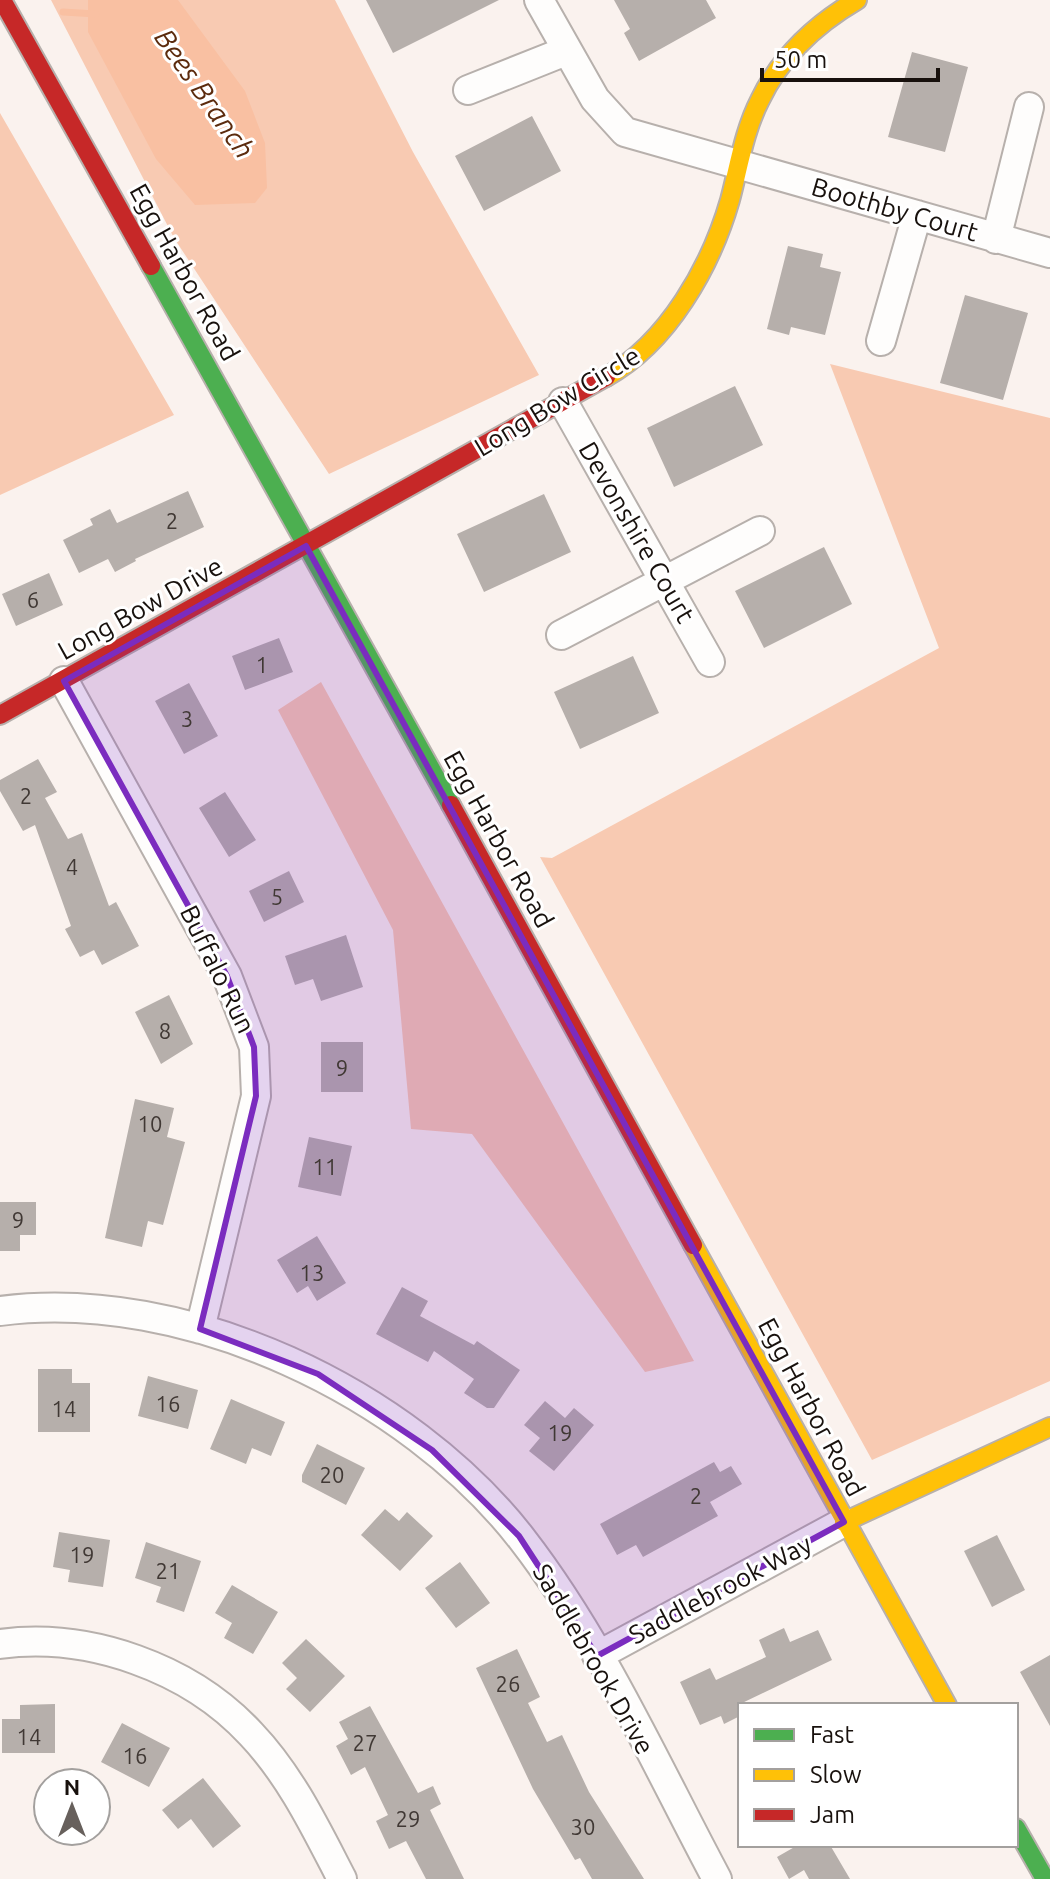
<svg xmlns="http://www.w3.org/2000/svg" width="1050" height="1879" viewBox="0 0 1050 1879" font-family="Ubuntu,sans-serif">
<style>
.forest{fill:#f8cab2}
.water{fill:#f9c0a2}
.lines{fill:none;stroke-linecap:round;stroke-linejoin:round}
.stream{stroke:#f9c0a2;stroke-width:7}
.building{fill:#b6afab}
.street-casing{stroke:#b7b0ac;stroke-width:32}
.fast-casing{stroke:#b7b0ac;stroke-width:22}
.slow-casing{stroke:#b7b0ac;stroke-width:22}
.jam-casing{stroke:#b7b0ac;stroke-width:22}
.street{stroke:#fefdfc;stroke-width:28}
.fast{stroke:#4caf50;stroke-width:18}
.slow{stroke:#ffc107;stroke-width:18}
.jam{stroke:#c62828;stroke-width:18}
.marked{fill:#7b2cbf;fill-opacity:0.2;stroke:#7b2cbf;stroke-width:6;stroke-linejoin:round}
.labels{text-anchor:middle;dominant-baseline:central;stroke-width:6;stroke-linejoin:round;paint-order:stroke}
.number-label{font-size:22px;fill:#403834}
.street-label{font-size:26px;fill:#18110d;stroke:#fff}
.water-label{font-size:28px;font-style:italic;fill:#5c2b0d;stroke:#fff}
</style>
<rect width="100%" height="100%" fill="#faf2ee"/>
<path class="forest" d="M51 0H335L413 152 539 375 329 474 174 238Z
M0 113 174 415 0 495Z
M830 364 1050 418V1381L872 1460 540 857 552 858 939 648Z
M321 682 694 1361 645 1372 472 1134 411 1129 393 930 278 710Z"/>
<path class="water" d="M88 0H178L245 91 265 143 267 188 255 203 195 205 156 159 88 32Z"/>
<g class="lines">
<path class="stream" d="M63 12 96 14"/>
</g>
<path class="building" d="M366 0H499L393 53Z
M614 0H706L716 18 639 61 624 33 630 29Z
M912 52 968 67 945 152 888 137Z
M532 116 561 171 484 211 455 156Z
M788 246 823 254 820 267 841 272 825 335 791 327 789 335 767 329Z
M965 295 1028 313 1003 400 940 383Z
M735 386 763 445 674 487 647 428Z
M188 491 204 527 135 559 136 561 115 572 108 559 79 573 63 540 93 525 90 519 110 509 117 523Z
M544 494 571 552 484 592 457 534Z
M824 547 852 604 764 648 735 591Z
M49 573 63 605 16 626 2 594Z
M279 638 293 672 245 690 232 656Z
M633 656 659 713 580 749 554 692Z
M189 683 218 736 184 754 155 701Z
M38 759 57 792 45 798 68 839 82 833 109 906 116 902 139 946 102 965 94 950 80 957 65 929 71 926 35 825 23 831 0 791V780Z
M225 792 256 840 229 857 199 808Z
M289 871 304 902 264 922 249 891Z
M346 935 363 987 321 1001 313 979 295 985 285 956Z
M169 995 193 1044 161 1064 135 1012Z
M321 1042H363V1092H321Z
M135 1099 174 1108 167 1137 185 1142 163 1225 148 1221 142 1247 105 1238Z
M309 1137 352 1146 341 1196 298 1187Z
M0 1202H36V1235H20V1251H0Z
M317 1236 346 1283 317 1301 308 1286 297 1293 277 1260Z
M402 1287 428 1301 420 1316 474 1345 477 1341 520 1370 494 1408H487L464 1393 474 1379 434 1351 428 1362 376 1334Z
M38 1369H72V1383H90V1432H38Z
M148 1376 198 1390 188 1429 138 1416Z
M231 1399 285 1422 271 1456 252 1448 246 1464 210 1449Z
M545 1401 565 1418 574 1408 594 1425 554 1471 529 1451 540 1438 524 1425Z
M317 1444 365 1468 346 1505 302 1482V1475Z
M714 1462 720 1472 731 1466 742 1484 710 1502 718 1516 643 1557 636 1545 617 1555 600 1524Z
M385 1509 399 1521 407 1512 433 1536 400 1571 361 1535Z
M59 1532 110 1540 103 1587 68 1582 70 1570 53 1567Z
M997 1535 1025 1590 992 1607 964 1551Z
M146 1542 201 1561 184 1612 156 1602 161 1587 135 1578Z
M460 1562 490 1603 456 1628 425 1588Z
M232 1585 278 1612 253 1654 224 1638 232 1623 215 1613Z
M784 1628 790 1642 818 1630 832 1660 740 1704V1716L724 1724 721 1716 700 1725 680 1682 710 1668 716 1680 766 1657 759 1640Z
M306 1639 345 1676 310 1712 286 1689 297 1678 282 1663Z
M517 1649 540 1697 528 1703 547 1742 562 1735 589 1792 644 1879H592L580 1858 575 1860 533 1789 476 1668Z
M1050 1655V1726L1020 1672Z
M55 1704V1753H2V1719H20V1705Z
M370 1706 418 1793 433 1786 441 1804 430 1810 464 1879H426L406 1841 389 1849 376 1821 388 1815 365 1767 351 1775 336 1746 348 1739 339 1722Z
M122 1723 170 1748 149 1787 101 1762Z
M203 1778 241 1826 213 1848 191 1819 178 1829 162 1810Z
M798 1845H830L850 1879H809L804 1870 789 1879 777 1857Z"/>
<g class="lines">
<g class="street-casing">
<path id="street" d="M539 0 595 99 625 132 1050 253
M468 90 566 51
M996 239 1029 107
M881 341 917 215
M563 402 710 662
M561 635 760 531
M64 681 227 976 254 1047 256 1096 200 1329
M0 1311C186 1287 408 1392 522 1539 601 1641 656 1765 717 1879
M0 1644C89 1632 190 1668 251 1734 291 1776 316 1829 342 1879
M597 1656 844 1522"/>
</g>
<g class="fast-casing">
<path id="fast" d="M151 266 451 805
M1016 1828 1045 1879"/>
</g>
<g class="slow-casing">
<path id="slow" d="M606 377C668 343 711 266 730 200 739 166 744 131 760 100 781 56 816 24 857 0
M693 1245 947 1705
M844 1522 1050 1427"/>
</g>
<g class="jam-casing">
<path id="jam" d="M2 0 151 266
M0 715 606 377
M451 805 693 1245"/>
</g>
<use href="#street" class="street"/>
<use href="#fast" class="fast"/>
<use href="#slow" class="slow"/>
<use href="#jam" class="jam"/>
</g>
<path class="marked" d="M306 546 844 1522 597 1656 519 1536 432 1450 318 1374 200 1329 256 1096 254 1047 227 976 64 681Z"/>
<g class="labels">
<g class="number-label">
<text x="172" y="520">2</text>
<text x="33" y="599">6</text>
<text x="262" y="664">1</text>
<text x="187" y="718">3</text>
<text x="26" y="795">2</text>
<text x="72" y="866">4</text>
<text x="277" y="896">5</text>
<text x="165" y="1030">8</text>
<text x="342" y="1067">9</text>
<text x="150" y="1123">10</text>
<text x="325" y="1166">11</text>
<text x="18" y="1219">9</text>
<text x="312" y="1272">13</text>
<text x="168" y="1403">16</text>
<text x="64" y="1408">14</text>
<text x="560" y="1432">19</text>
<text x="332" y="1474">20</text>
<text x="696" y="1495">2</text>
<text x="82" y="1554">19</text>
<text x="168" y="1570">21</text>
<text x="508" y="1683">26</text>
<text x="29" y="1736">14</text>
<text x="365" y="1742">27</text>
<text x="135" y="1755">16</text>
<text x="408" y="1818">29</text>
<text x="583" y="1826">30</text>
</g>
<g class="street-label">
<text transform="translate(895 209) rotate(16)">Boothby Court</text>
<text transform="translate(185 272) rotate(61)">Egg Harbor Road</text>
<text transform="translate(557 401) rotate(-31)">Long Bow Circle</text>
<text transform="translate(637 532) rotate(60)">Devonshire Court</text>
<text transform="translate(140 608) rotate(-29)">Long Bow Drive</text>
<text transform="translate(499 839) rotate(61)">Egg Harbor Road</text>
<text transform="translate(218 969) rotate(64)">Buffalo Run</text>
<text transform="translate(812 1407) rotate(62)">Egg Harbor Road</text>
<text transform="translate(720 1589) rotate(-28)">Saddlebrook Way</text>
<text transform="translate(594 1659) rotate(60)">Saddlebrook Drive</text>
</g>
<g class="water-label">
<text transform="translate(205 93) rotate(55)">Bees Branch</text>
</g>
</g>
<rect x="738" y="1703" width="280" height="144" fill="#ffffff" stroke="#a3a09e" stroke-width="2"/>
<rect x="754" y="1729" width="40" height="12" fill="#4caf50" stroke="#a3a09e" stroke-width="2"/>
<text x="810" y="1743" font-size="24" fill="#18110d">Fast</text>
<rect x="754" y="1769" width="40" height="12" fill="#ffc107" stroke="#a3a09e" stroke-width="2"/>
<text x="810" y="1783" font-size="24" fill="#18110d">Slow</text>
<rect x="754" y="1809" width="40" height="12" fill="#c62828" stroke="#a3a09e" stroke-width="2"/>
<text x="810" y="1823" font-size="24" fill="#18110d">Jam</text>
<g transform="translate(72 1807)"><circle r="38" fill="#ffffff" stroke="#a3a09e" stroke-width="2"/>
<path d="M0-6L14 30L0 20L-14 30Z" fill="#67605c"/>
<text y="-12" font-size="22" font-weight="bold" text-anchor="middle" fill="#18110d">N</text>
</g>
<path d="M762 68v12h176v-12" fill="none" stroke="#18110d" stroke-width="4"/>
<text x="774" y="68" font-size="24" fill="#18110d" stroke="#ffffff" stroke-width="6" paint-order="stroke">50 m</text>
</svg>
